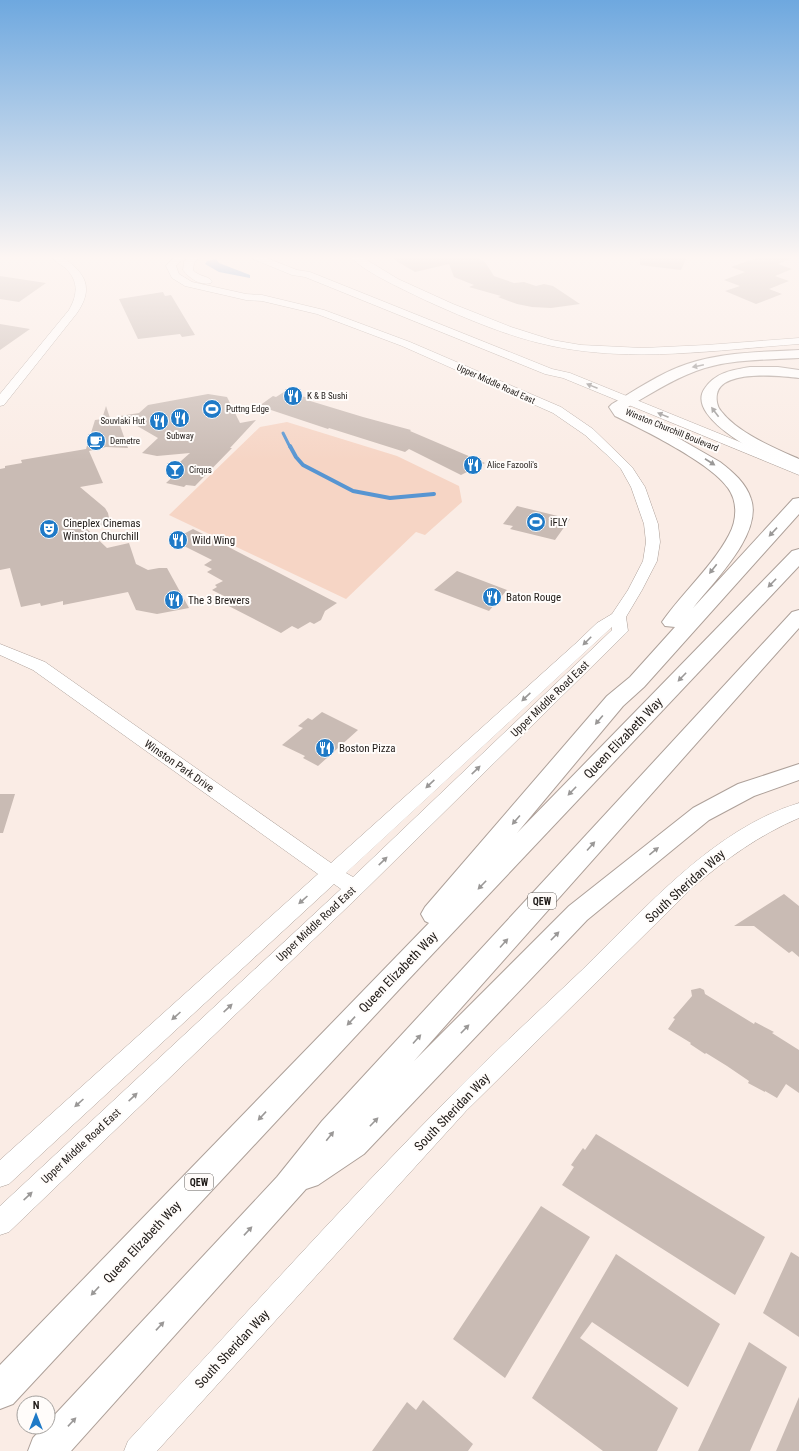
<svg xmlns="http://www.w3.org/2000/svg" width="799" height="1451" viewBox="0 0 799 1451" font-family="'Roboto Condensed',sans-serif">
<style>
.green{fill:#f6d5c5}
.water{fill:#5795d2}
.lines{fill:none;stroke-linecap:round;stroke-linejoin:round}
.stream-far1{stroke:#5795d2;stroke-width:3}
.stream{stroke:#5795d2;stroke-width:4}
.building{fill:#c9bbb4}
.secondary-casing{stroke:#ada099;stroke-width:1}
.highway-casing{stroke:#ada099;stroke-width:2}
.secondary{fill:#fff;fill-rule:evenodd}
.highway{fill:#fff;fill-rule:evenodd}
.oneway{fill:#9a9897}
.labels{text-anchor:middle;dominant-baseline:central;stroke-width:4;stroke-linejoin:round;paint-order:stroke}
.far-street-label{font-size:9px;fill:#1f1a17;stroke:#fffcfa}
.far-poi-label{font-size:9px;fill:#1f1a17;stroke:#fffcfa;text-anchor:start}
.shield{fill:#fffcfa;stroke:#625e5b;stroke-width:1}
.shield-label{font-size:10px;font-weight:bold;fill:#1f1a17}
.poi-label{font-size:11px;fill:#1f1a17;stroke:#fffcfa;text-anchor:start}
.street-label{font-size:11px;fill:#1f1a17;stroke:#fffcfa}
.near-street-label{font-size:13px;fill:#1f1a17;stroke:#fffcfa}
</style>
<rect width="100%" height="100%" fill="#faece5"/>
<path class="green" d="M287 422 397 456 459 486 462 502 425 535 416 532 346 599 169 515 260 427Z"/>
<path class="water" d="M216 259 219 263 250 275V278L219 272 205 264 207 261Z"/>
<g class="lines">
<path class="stream-far1" d="M283 433 290 447"/>
<path class="stream" d="M290 446 296 457 303 465 353 491 390 498 434 494"/>
</g>
<path class="building" d="M390 257H477L485 262 494 276 514 283 524 282 536 286 544 284 553 286 580 304 551 308 532 307 517 304 498 297 501 296 469 287 474 285 454 277 449 264 415 272Z
M640 257H687L681 270 640 265Z
M759 257H793L778 264 792 269 775 276 789 281 769 289 782 294 756 304 725 291 740 286 724 280 745 272 731 267Z
M0 276 46 283 19 302 0 299Z
M163 292 165 296 171 295 195 335 182 337 180 334 138 339 119 299Z
M0 324 30 329 0 350Z
M284 392 309 398 307 400 363 417 411 430 410 431 485 463 461 475 409 449 405 452 329 428 328 429 259 406 273 396 276 397Z
M208 394 227 397 240 423 256 420 230 448H232L195 486 186 485 184 487 166 483 178 472 171 470 190 453 157 456 142 453 158 438 120 416 139 413 148 405Z
M106 406 110 418 117 417 128 448 106 447 89 451 103 483 80 487 105 508 108 513 109 518 107 524 87 529 107 548 129 543 136 564 148 570 159 568H167L189 608 157 614 136 610 128 592 63 605V601L41 606 40 603 21 607 10 568 0 570V469L5 468V466L22 463 21 460 86 449 95 420 102 419Z
M517 506 570 519 555 540 510 529 513 526 503 524Z
M193 529 217 541 337 603 325 611 321 620 314 624 310 622 298 629 292 626 281 633 217 600 224 596 212 590 217 587 215 585 223 581 207 572 212 569 204 565 212 560 172 540Z
M457 571 507 590 489 611 434 590Z
M322 712 358 730 318 766 303 758 305 756 282 745 303 728 298 726 308 718 312 720Z
M0 794H15L3 833H0Z
M784 894 799 906V957L792 951 789 953 754 926H734Z
M700 988 704 990 705 994 754 1024 755 1022 774 1032 772 1033 799 1050V1093L786 1084 777 1098 765 1091V1092L748 1083 749 1081 727 1066 706 1053 705 1054 690 1044 691 1043 668 1029 675 1019 673 1018 692 996 691 990Z
M596 1134 765 1237 735 1295 562 1185 574 1167 571 1165 583 1148 585 1150Z
M541 1206 590 1237 505 1378 453 1339Z
M791 1252 799 1257V1337L763 1313Z
M616 1254 720 1324 688 1387 592 1322 580 1338 678 1408 657 1451H603L532 1398Z
M749 1342 787 1367 750 1451H698Z
M799 1397V1451H776Z
M423 1400 473 1444 468 1451H372L407 1402 416 1410Z"/>
<g class="lines">
<g class="secondary-casing">
<path id="secondary" d="M51 257H62C86 273 94 288 77 313L4 405 0 406V394L69 310C78 294 79 280 64 267 60 264 55 261 51 257Z
M174 257H184L176 266 179 274 192 282 246 294 262 295 324 310 410 342 561 407 593 429 632 467 645 487 658 524 660 542 657 561 642 590 626 617 628 631 625 634 362 893 9 1232 0 1235V1206L341 889 334 884 9 1184 0 1187V1160L318 874 33 670 0 655V644L45 662 331 863 575 644 597 623 612 614 628 590 643 561 646 542 644 524 631 487 621 469 606 454 585 435 553 413 402 346 317 314 262 301 246 300 185 286 172 278 166 266ZM612 627V630L353 877 346 873Z
M189 257H200L194 263 193 270C199 277 207 275 212 281L211 283C200 286 189 278 183 270L184 262Z
M251 257H264L297 270 310 272 552 369 570 373 799 466V475L563 378 545 374 305 277 292 275 253 259Z
M351 257H362L398 279 453 304 511 327 552 340 581 345 643 348 706 345 799 338V344C717 350 633 363 552 346 509 337 467 319 427 301 409 292 363 272 351 257Z
M799 803V818C759 835 726 859 693 887L466 1111 157 1451H124L128 1441C235 1326 340 1208 451 1096 493 1053 538 1012 582 970 645 909 713 829 799 803Z"/>
</g>
<g class="highway-casing">
<path id="highway" d="M799 350V358C765 360 728 359 696 371 671 380 649 395 626 408L720 462C733 472 746 483 751 499 763 534 713 582 693 608L793 499 799 498V514L644 687 623 706 517 833 792 551 799 549V566L407 981 13 1404 0 1409V1365L429 923 425 921 421 914 425 907 607 696 630 677 675 627 665 626 662 622C683 592 712 567 729 535 737 520 738 502 728 488 711 463 644 430 615 416L609 407 612 404C636 390 660 373 687 364 723 352 762 352 799 350Z
M750 367H778L799 370V378C781 376 722 369 717 394 716 399 717 407 721 411 738 433 774 448 799 459V470C776 464 682 419 705 388 716 372 733 370 750 367Z
M799 610V628L414 1061 569 906 693 808 738 784 799 764V780L754 796 709 820 587 920 364 1154 318 1185 306 1189 71 1451H28L33 1438 43 1427H48V1422L277 1177 322 1121 792 612Z"/>
</g>
<use href="#secondary" class="secondary"/>
<use href="#highway" class="highway"/>
</g>
<defs><path id="oneway-solid" d="M-6-.8H1V-3.2L6.5 0L1 3.2V.8H-6Z"/></defs>
<g class="oneway">
<use href="#oneway-solid" transform="translate(698 366) rotate(168)"/>
<use href="#oneway-solid" transform="translate(592 386) rotate(-158)"/>
<use href="#oneway-solid" transform="translate(715 412) rotate(-127)"/>
<use href="#oneway-solid" transform="translate(663 415) rotate(-158)"/>
<use href="#oneway-solid" transform="translate(710 462) rotate(33)"/>
<use href="#oneway-solid" transform="translate(773 532) rotate(133)"/>
<use href="#oneway-solid" transform="translate(713 569) rotate(128)"/>
<use href="#oneway-solid" transform="translate(772 583) rotate(134)"/>
<use href="#oneway-solid" transform="translate(587 641) rotate(135)"/>
<use href="#oneway-solid" transform="translate(682 677) rotate(134)"/>
<use href="#oneway-solid" transform="translate(526 697) rotate(137)"/>
<use href="#oneway-solid" transform="translate(599 720) rotate(130)"/>
<use href="#oneway-solid" transform="translate(476 770) rotate(-44)"/>
<use href="#oneway-solid" transform="translate(430 784) rotate(137)"/>
<use href="#oneway-solid" transform="translate(572 791) rotate(134)"/>
<use href="#oneway-solid" transform="translate(516 820) rotate(131)"/>
<use href="#oneway-solid" transform="translate(591 846) rotate(-48)"/>
<use href="#oneway-solid" transform="translate(654 851) rotate(-39)"/>
<use href="#oneway-solid" transform="translate(383 861) rotate(-44)"/>
<use href="#oneway-solid" transform="translate(482 885) rotate(134)"/>
<use href="#oneway-solid" transform="translate(303 900) rotate(138)"/>
<use href="#oneway-solid" transform="translate(555 936) rotate(-46)"/>
<use href="#oneway-solid" transform="translate(504 943) rotate(-48)"/>
<use href="#oneway-solid" transform="translate(228 1008) rotate(-43)"/>
<use href="#oneway-solid" transform="translate(176 1016) rotate(138)"/>
<use href="#oneway-solid" transform="translate(351 1021) rotate(133)"/>
<use href="#oneway-solid" transform="translate(465 1029) rotate(-46)"/>
<use href="#oneway-solid" transform="translate(417 1039) rotate(-48)"/>
<use href="#oneway-solid" transform="translate(133 1097) rotate(-43)"/>
<use href="#oneway-solid" transform="translate(79 1103) rotate(138)"/>
<use href="#oneway-solid" transform="translate(262 1116) rotate(133)"/>
<use href="#oneway-solid" transform="translate(374 1122) rotate(-46)"/>
<use href="#oneway-solid" transform="translate(330 1136) rotate(-51)"/>
<use href="#oneway-solid" transform="translate(28 1196) rotate(-43)"/>
<use href="#oneway-solid" transform="translate(248 1231) rotate(-47)"/>
<use href="#oneway-solid" transform="translate(95 1291) rotate(133)"/>
<use href="#oneway-solid" transform="translate(160 1326) rotate(-47)"/>
<use href="#oneway-solid" transform="translate(72 1422) rotate(-47)"/>
</g>
<linearGradient id="sky" x2="0" y2="1"><stop stop-color="#6ea8df"/><stop offset="0.56" stop-color="#fdf6f3"/><stop offset="1" stop-color="#fdf6f3" stop-opacity="0"/></linearGradient>
<rect width="799" height="460" fill="url(#sky)"/>
<defs>
<g id="restaurant-disc" transform="scale(1)"><circle r="9.5" fill="#1f7ac7" stroke="#fffcfa"/><path d="M-5-6h1v4h1v-4h1v4h1v-4h1v5L-1.5 .5V6h-2V.5L-5-1ZM5-6V6H3V1.5H1.5Q1.5-4 5-6Z" fill="#fff"/></g>
<g id="stadium-disc" transform="scale(1)"><circle r="9.5" fill="#1f7ac7" stroke="#fffcfa"/><path d="M0-5a6.5 5 0 1 0 0 10a6.5 5 0 1 0 0-10ZM-3.5-1.8h7v3.6h-7Z" fill="#fff"/></g>
<g id="cafe-disc" transform="scale(1)"><circle r="9.5" fill="#1f7ac7" stroke="#fffcfa"/><path d="M-5.5-4.5H6V0H3Q3 3.5 0 3.5H-2.5Q-5.5 3.5-5.5 0ZM3-3.2v2h1.7v-2ZM-6 4.5H4V6H-6Z" fill="#fff"/></g>
<g id="bar-disc" transform="scale(1)"><circle r="9.5" fill="#1f7ac7" stroke="#fffcfa"/><path d="M-6-5H6L.8 .8V4.5H3.5V6h-7V4.5H-.8V.8Z" fill="#fff"/></g>
<g id="theatre-disc" transform="scale(1)"><circle r="9.5" fill="#1f7ac7" stroke="#fffcfa"/><path d="M-5-5.5Q0-4 5-5.5V0Q5 5 0 6Q-5 5-5 0ZM-3.3-2.5H-1v1.5H-3.3ZM1-2.5H3.3v1.5H1ZM-2.8 1Q0 5.5 2.8 1Z" fill="#fff"/></g>
</defs>
<g fill-rule="evenodd">
<use href="#restaurant-disc" x="293" y="396"/>
<use href="#stadium-disc" x="212" y="409"/>
<use href="#restaurant-disc" x="180" y="418"/>
<use href="#restaurant-disc" x="159" y="421"/>
<use href="#cafe-disc" x="96" y="441"/>
<use href="#restaurant-disc" x="473" y="465"/>
<use href="#bar-disc" x="175" y="470"/>
<use href="#stadium-disc" x="536" y="522"/>
<use href="#theatre-disc" x="49" y="529"/>
<use href="#restaurant-disc" x="178" y="540"/>
<use href="#restaurant-disc" x="492" y="597"/>
<use href="#restaurant-disc" x="174" y="600"/>
<use href="#restaurant-disc" x="325" y="748"/>
</g>
<g class="labels">
<g class="far-street-label">
<text transform="translate(496 384) rotate(24)">Upper Middle Road East</text>
<text transform="translate(672 430) rotate(22)">Winston Churchill Boulevard</text>
</g>
<g class="far-poi-label">
<text x="307" y="396">K &amp; B Sushi</text>
<text x="226" y="409">Puttng Edge</text>
<text x="145" y="421" text-anchor="end">Souvlaki Hut</text>
<text x="180" y="436" text-anchor="middle">Subway</text>
<text x="110" y="441">Demetre</text>
<text x="487" y="465">Alice Fazooli's</text>
<text x="189" y="470">Cirqus</text>
</g>
<g class="shield">
<rect x="528" y="893" width="28" height="16" rx="3"/>
<rect x="185" y="1174" width="28" height="16" rx="3"/>
</g>
<g class="shield-label">
<text x="542" y="901">QEW</text>
<text x="199" y="1182">QEW</text>
</g>
<g class="poi-label">
<text x="550" y="522">iFLY</text>
<text x="63" y="523">Cineplex Cinemas<tspan x="63" dy="13">Winston Churchill</tspan></text>
<text x="192" y="540">Wild Wing</text>
<text x="506" y="597">Baton Rouge</text>
<text x="188" y="600">The 3 Brewers</text>
<text x="339" y="748">Boston Pizza</text>
</g>
<g class="street-label">
<text transform="translate(550 699) rotate(-44)">Upper Middle Road East</text>
<text transform="translate(179 766) rotate(35)">Winston Park Drive</text>
<text transform="translate(316 924) rotate(-43)">Upper Middle Road East</text>
<text transform="translate(81 1146) rotate(-43)">Upper Middle Road East</text>
</g>
<g class="near-street-label">
<text transform="translate(623 738) rotate(-46)">Queen Elizabeth Way</text>
<text transform="translate(685 886) rotate(-42)">South Sheridan Way</text>
<text transform="translate(398 972) rotate(-46)">Queen Elizabeth Way</text>
<text transform="translate(452 1112) rotate(-46)">South Sheridan Way</text>
<text transform="translate(142 1242) rotate(-47)">Queen Elizabeth Way</text>
<text transform="translate(232 1349) rotate(-47)">South Sheridan Way</text>
</g>
</g>
<g transform="translate(36 1415)"><circle r="19" fill="#fffcfa" stroke="#a5a29f"/>
<path d="M0-3L7 15L0 10L-7 15Z" fill="#1f7ac7"/>
<text y="-6" font-size="11" font-weight="bold" text-anchor="middle" fill="#1f1a17">N</text>
</g>
</svg>
